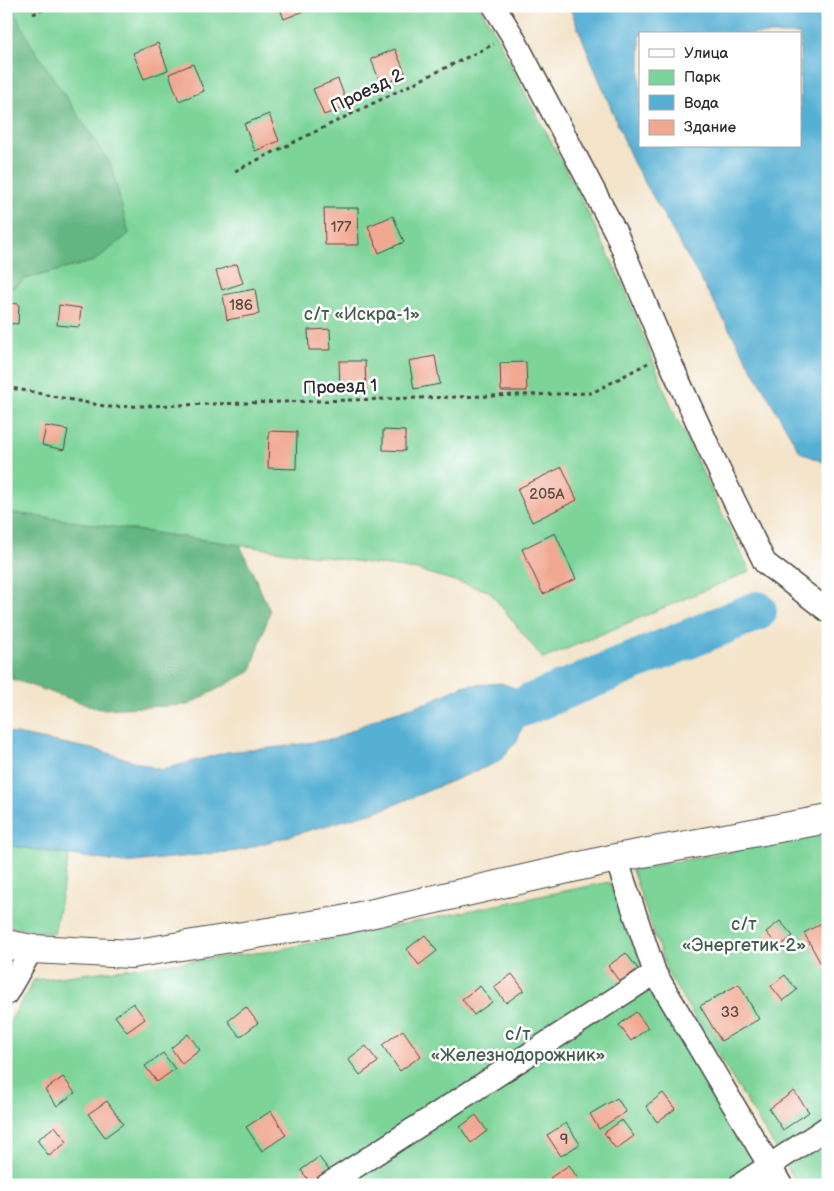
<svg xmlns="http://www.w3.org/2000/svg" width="834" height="1191" viewBox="0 0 834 1191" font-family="'Balsamiq Sans',sans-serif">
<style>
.green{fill:#7bd499;stroke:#538062}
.forest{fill:#64b681;stroke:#487056}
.water{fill:#57b0d4;stroke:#416e80;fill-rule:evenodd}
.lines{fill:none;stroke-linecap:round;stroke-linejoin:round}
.river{stroke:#57b0d4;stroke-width:40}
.building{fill:#f1a892}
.minor-casing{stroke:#494743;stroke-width:25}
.major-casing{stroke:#494743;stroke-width:30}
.path{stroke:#494743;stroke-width:3;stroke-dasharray:4 4;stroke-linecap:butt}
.minor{stroke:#fff;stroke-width:22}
.major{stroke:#fff;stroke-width:28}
.labels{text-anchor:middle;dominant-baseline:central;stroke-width:5;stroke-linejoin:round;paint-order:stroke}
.number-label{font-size:15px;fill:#5c4a45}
.street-label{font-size:18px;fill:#2b2b2b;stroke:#fff}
.park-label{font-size:18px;fill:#435e4c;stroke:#fff}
</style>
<rect width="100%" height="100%" fill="#fff"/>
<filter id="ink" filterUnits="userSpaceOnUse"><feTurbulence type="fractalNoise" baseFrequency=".02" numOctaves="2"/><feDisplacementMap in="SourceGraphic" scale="10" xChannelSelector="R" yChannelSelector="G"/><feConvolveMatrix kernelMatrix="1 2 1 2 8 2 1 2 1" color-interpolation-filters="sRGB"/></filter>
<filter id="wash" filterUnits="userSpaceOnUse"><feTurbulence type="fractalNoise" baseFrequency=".0096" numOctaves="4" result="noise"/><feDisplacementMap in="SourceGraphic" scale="20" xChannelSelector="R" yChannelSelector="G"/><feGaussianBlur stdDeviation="1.12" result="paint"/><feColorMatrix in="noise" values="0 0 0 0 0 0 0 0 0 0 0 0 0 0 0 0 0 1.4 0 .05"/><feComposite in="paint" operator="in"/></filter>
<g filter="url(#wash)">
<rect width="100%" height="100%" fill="#f3e4ca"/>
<path class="green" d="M12 6H479L492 27 524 91 580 196 623 285 673 411 750 571 543 659 489 591 417 570 6 512V293L25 279 94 261 29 43Z
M828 833V1185H798L668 974 632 870Z
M6 845 69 855 54 934 6 926Z
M609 882 650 986 755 1163 725 1185H6V1028L34 980 272 951Z"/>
<path class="forest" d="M6 6H12L30 43 111 165 129 234 94 261 25 279 6 293Z
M6 512 240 545 270 611 251 671 188 705 100 709 6 677Z"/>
<path class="water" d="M569 6H828V464L800 452 633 162ZM640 34H800V146H640Z
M501 683 517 689 524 722 517 741 498 762 384 809 237 851 124 863 6 845V732L102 751 161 770 227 752 280 747 334 739 382 716 426 703 463 686Z"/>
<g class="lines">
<path class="river" d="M469 727 495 718 757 611"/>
</g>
<g id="blocks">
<path class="building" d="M279 6H307L309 9 284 19Z
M158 43 168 70 144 79 133 53Z
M395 49 406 75 381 85 371 59Z
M193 64 204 91 179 101 169 74Z
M338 79 348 106 324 115 313 89Z
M269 114 279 141 255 151 244 124Z
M324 208H358L359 245H325Z
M393 216 404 242 379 253 368 226Z
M237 264 243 283 222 290 216 271Z
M255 289 259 314 227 320 223 295Z
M6 303 19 304 18 324 6 323Z
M59 305 81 308 79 327 57 325Z
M330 329 331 350H309L308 330Z
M435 356 440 384 414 389 409 361Z
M339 361H365L366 389 340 390Z
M526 362 527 391H501L500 363Z
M46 426 68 430 64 450 42 445Z
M383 430 405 431V451L383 450Z
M269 431 297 432 296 469 268 468Z
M562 467 577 500 532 522 517 489Z
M555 533 576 579 543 594 522 549Z
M827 920 828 967 824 969 804 933Z
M780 921 793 936 779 947 766 932Z
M425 935 437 951 419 965 407 949Z
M626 953 638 969 620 982 608 966Z
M512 974 524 990 506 1003 494 987Z
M785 975 797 990 783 1001 771 986Z
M739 984 759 1019 721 1041 700 1006Z
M480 986 492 1002 474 1015 462 999Z
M133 1003 145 1019 127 1032 115 1016Z
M246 1007 258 1023 240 1037 228 1021Z
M636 1012 648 1028 631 1041 619 1025Z
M403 1030 421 1056 400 1071 382 1045Z
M188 1034 200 1050 182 1064 171 1048Z
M366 1046 378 1062 360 1075 348 1059Z
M163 1053 175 1069 157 1082 145 1066Z
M63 1077 75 1093 57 1106 45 1090Z
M794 1091 809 1112 783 1130 769 1109Z
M663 1093 675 1109 657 1122 646 1106Z
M617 1098 626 1112 599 1129 590 1114Z
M107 1101 123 1124 105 1137 88 1114Z
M271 1111 286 1135 262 1151 246 1127Z
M476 1115 487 1131 471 1143 460 1127Z
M622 1120 634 1136 616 1149 604 1133Z
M566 1123 580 1144 561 1156 547 1135Z
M55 1126 67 1142 49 1156 37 1140Z
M319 1157 331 1173 315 1185H312L301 1170Z
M569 1165 582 1185H555L550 1178Z"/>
</g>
</g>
<g filter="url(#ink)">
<use href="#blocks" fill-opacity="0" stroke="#494743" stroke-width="1"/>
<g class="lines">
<g class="minor-casing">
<path id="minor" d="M494 6 512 35 616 233 666 353 719 470 765 563 828 611
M616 858 655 973 781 1185
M6 994 32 949
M327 1185 655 973
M740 1185 828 1127"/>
</g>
<g class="major-casing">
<path id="major" d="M6 944 32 949 131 954 343 920 616 858 828 819"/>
</g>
<path class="path" d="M33 14 51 6
M235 171 494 44
M6 387 109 407 592 393 648 363"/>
<use href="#minor" class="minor"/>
<use href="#major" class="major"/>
</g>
</g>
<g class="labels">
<g class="number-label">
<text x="341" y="227">177</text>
<text x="241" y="305">186</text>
<text x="547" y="494">205А</text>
<text x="730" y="1012">33</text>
<text x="564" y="1139">9</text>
</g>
<g class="street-label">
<text transform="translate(367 91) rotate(-26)">Проезд 2</text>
<text transform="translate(340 387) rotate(-2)">Проезд 1</text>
</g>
<g class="park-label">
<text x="362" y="314">с/т «Искра-1»</text>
<text x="744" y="924">с/т<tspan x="744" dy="21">«Энергетик-2»</tspan></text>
<text x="518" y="1034">с/т<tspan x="518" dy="21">«Железнодорожник»</tspan></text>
</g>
</g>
<rect width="834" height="1191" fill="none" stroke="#fff" stroke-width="25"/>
<rect x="639" y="32" width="162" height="115" fill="#ffffff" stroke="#aaaaaa"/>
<rect x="649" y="49" width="25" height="8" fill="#ffffff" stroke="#aaaaaa"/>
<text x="684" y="58" font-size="15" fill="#2b2b2b">Улица</text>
<rect x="649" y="70" width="25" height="15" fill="#7bd499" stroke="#aaaaaa"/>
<text x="684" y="82" font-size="15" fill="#2b2b2b">Парк</text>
<rect x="649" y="95" width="25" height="15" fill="#57b0d4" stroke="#aaaaaa"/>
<text x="684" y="108" font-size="15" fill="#2b2b2b">Вода</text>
<rect x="649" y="120" width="25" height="15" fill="#f1a892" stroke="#aaaaaa"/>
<text x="684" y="132" font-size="15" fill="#2b2b2b">Здание</text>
</svg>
